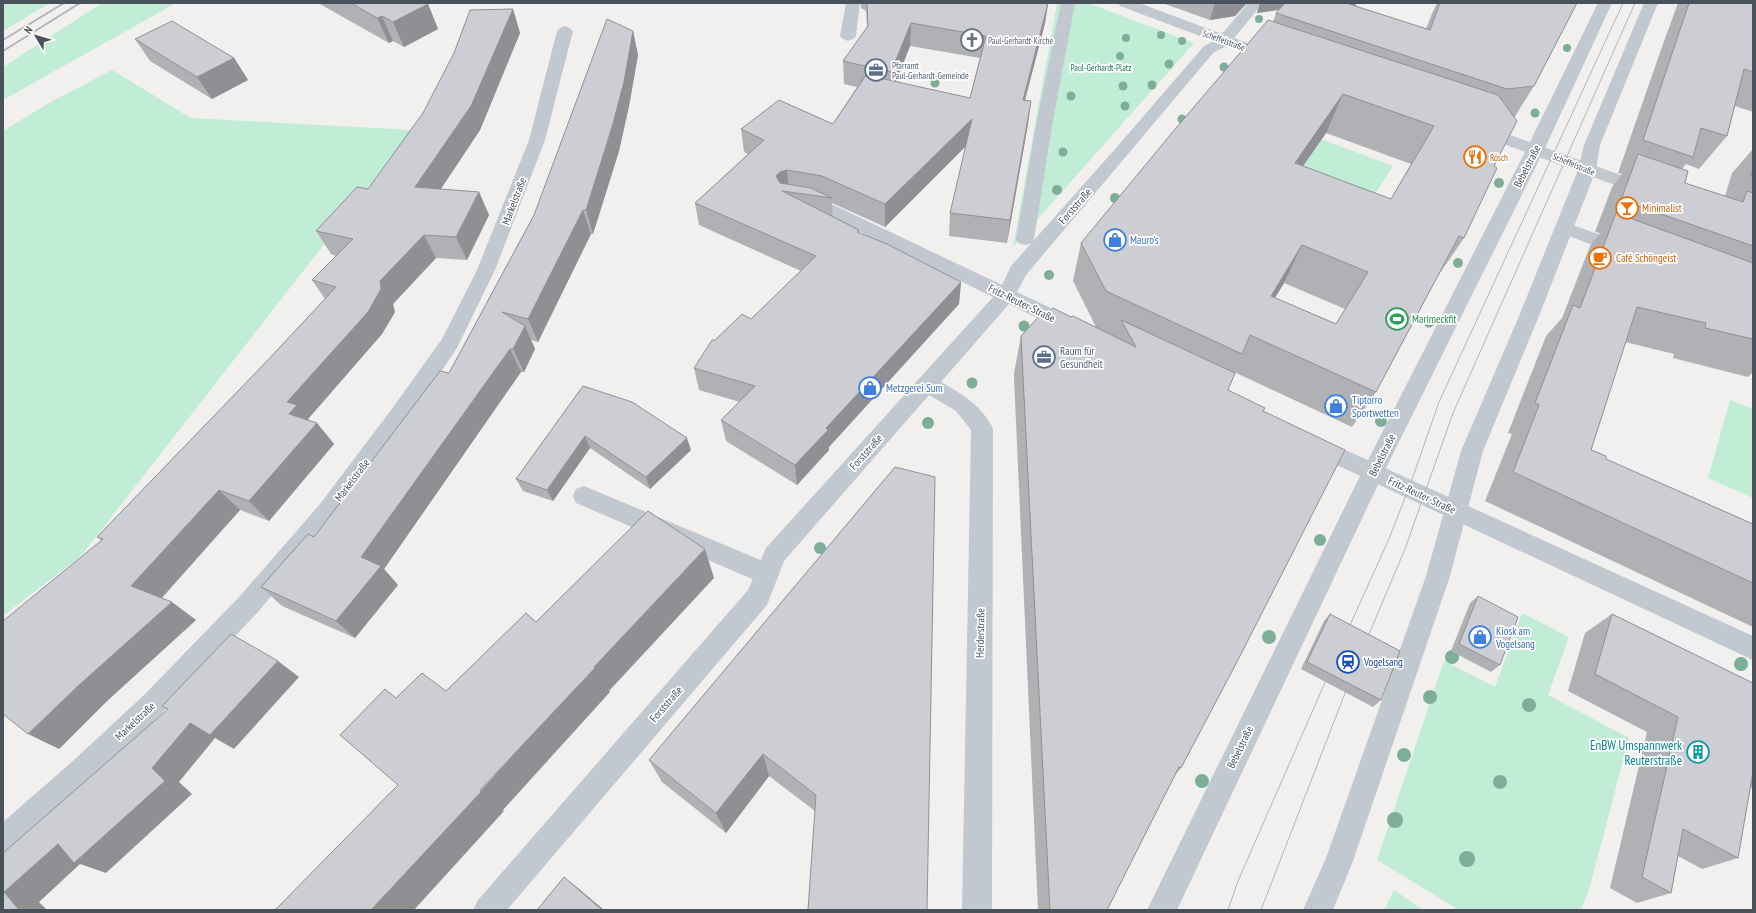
<svg xmlns="http://www.w3.org/2000/svg" width="1756" height="913" viewBox="0 0 1756 913" font-family="'PT Sans Narrow',sans-serif">
<style>
.green{fill:#c1ecd5}
.lines{fill:none;stroke-linecap:round;stroke-linejoin:round}
.service{fill:#c1c8d0;fill-rule:evenodd}
.pedestrian{fill:#c1c8d0;fill-rule:evenodd}
.minor{fill:#c1c8d0;fill-rule:evenodd}
.tertiary{fill:#c1c8d0;fill-rule:evenodd}
.tram{stroke:#b2b4b9;stroke-width:1}
.rail{stroke:#b2b4b9;stroke-width:2}
.tree{fill:#7dae98}
.wall{fill:#b0b1b5;fill-rule:evenodd}
.shaded-wall{fill:#909094}
.building{fill:#cdced3;stroke:#909094;fill-rule:evenodd}
.labels{text-anchor:middle;dominant-baseline:central;stroke-width:3.5;stroke-linejoin:round;paint-order:stroke}
.far-worship-label{font-size:9px;fill:#5b616d;stroke:#fff;text-anchor:start}
.far-street-label{font-size:9px;fill:#49515b;stroke:#fff}
.far-service-label{font-size:9px;fill:#4e5e75;stroke:#fff;text-anchor:start}
.far-park-label{font-size:9px;fill:#1e7851;stroke:#fff}
.far-food-label{font-size:9px;fill:#c56008;stroke:#fff;text-anchor:start}
.street-label{font-size:11px;fill:#49515b;stroke:#fff}
.food-label{font-size:11px;fill:#c56008;stroke:#fff;text-anchor:start}
.shop-label{font-size:11px;fill:#366cbe;stroke:#fff;text-anchor:start}
.leisure-label{font-size:11px;fill:#27864d;stroke:#fff;text-anchor:start}
.service-label{font-size:11px;fill:#4e5e75;stroke:#fff;text-anchor:start}
.transit-label{font-size:11px;fill:#164399;stroke:#fff;text-anchor:start}
.near-culture-label{font-size:13px;fill:#0d838f;stroke:#fff;text-anchor:end}
</style>
<rect width="100%" height="100%" fill="#f2f0ef"/>
<path class="green" d="M3 3H50L3 31Z
M102 3H176L3 100V67Z
M1057 3H1088L1194 43 1013 247Z
M112 70 191 118 413 130 81 556 3 616V131L49 103Z
M1308 134 1393 166 1370 202 1282 169Z
M1730 400 1753 409V498L1708 478Z
M1522 613 1569 637 1548 695 1629 738 1589 890 1581 910H1459L1377 860 1444 661 1495 687Z
M1394 890 1423 910H1384Z"/>
<g class="lines">
<path class="service" d="M846 3H860L856 36 853 39 848 41 843 39 840 36Z
M1564 222 1629 245 1631 250 1629 255 1622 256 1558 232 1555 228 1558 224Z
M584 486 775 566 779 574 775 582 767 585 759 582 576 503 573 496 576 489Z"/>
<path class="pedestrian" d="M1061 3H1075L1053 120 1034 239 1032 243 1025 245 1018 243 1016 239 1037 120Z"/>
<path class="minor" d="M1118 3H1139L1222 34 1248 3H1263L1234 38 1280 55 1282 58 1280 61 1274 63 1227 46 1214 52 1026 275 1017 292 1080 322 1083 327 1080 332 1073 334 1066 332 1009 304 941 382C963 395 980 404 993 428L992 910H962L971 430 956 411 929 395 784 561 767 605 507 910H473L478 900 748 590 766 548 993 297 813 209 798 206 795 202 798 198 804 196 823 200 1002 285 1011 266 1116 148 1204 46 1213 41 1120 6Z
M565 26 570 28 573 31 545 140 495 270 457 348 410 418 336 518 258 612 163 712 94 780 13 850 3 854V822L74 760 145 694 240 596 320 504 394 406 442 339 477 270 529 140 557 31 560 28Z
M1480 124 1651 186 1654 190 1651 194 1645 196 1639 194 1474 133 1472 129 1474 125Z
M1315 436 1753 636V660L1307 451 1304 445 1307 439Z"/>
<path class="tertiary" d="M1598 3H1612L1545 148 1384 472 1177 910H1147L1362 472 1527 148Z
M1644 3H1658L1600 145 1596 170 1539 316 1483 451 1450 576 1353 861 1333 910H1303L1326 858 1426 576 1461 451 1519 316 1578 170 1584 145Z"/>
<path class="tram" d="M1346 634 1388 541 1409 488 1439 402 1623 3
M1364 646 1405 549 1453 413 1635 3
M1228 910 1238 881 1330 671
M1261 910 1349 683"/>
<path class="rail" d="M3 40 64 3
M3 51 80 3"/>
</g>
<g class="tree">
<circle cx="1259" cy="19" r="4"/>
<circle cx="1161" cy="35" r="4"/>
<circle cx="1126" cy="38" r="4"/>
<circle cx="1182" cy="41" r="4"/>
<circle cx="1567" cy="48" r="4"/>
<circle cx="1120" cy="56" r="4"/>
<circle cx="1169" cy="64" r="4.5"/>
<circle cx="1224" cy="67" r="4.5"/>
<circle cx="935" cy="83" r="4.5"/>
<circle cx="1152" cy="85" r="4.5"/>
<circle cx="1123" cy="86" r="4.5"/>
<circle cx="1071" cy="96" r="4.5"/>
<circle cx="1125" cy="106" r="4.5"/>
<circle cx="1535" cy="113" r="4.5"/>
<circle cx="1182" cy="119" r="4.5"/>
<circle cx="1063" cy="152" r="4.5"/>
<circle cx="1499" cy="183" r="5"/>
<circle cx="1057" cy="190" r="5"/>
<circle cx="1115" cy="198" r="5"/>
<circle cx="1458" cy="263" r="5"/>
<circle cx="1049" cy="275" r="5"/>
<circle cx="1429" cy="322" r="5.5"/>
<circle cx="1024" cy="326" r="5.5"/>
<circle cx="972" cy="383" r="5.5"/>
<circle cx="1381" cy="421" r="6"/>
<circle cx="928" cy="423" r="6"/>
<circle cx="1320" cy="540" r="6"/>
<circle cx="820" cy="548" r="6"/>
<circle cx="1269" cy="637" r="7"/>
<circle cx="1452" cy="657" r="7"/>
<circle cx="1741" cy="664" r="7"/>
<circle cx="1430" cy="697" r="7"/>
<circle cx="1529" cy="705" r="7"/>
<circle cx="1404" cy="755" r="7"/>
<circle cx="1202" cy="781" r="7"/>
<circle cx="1500" cy="782" r="7"/>
<circle cx="1395" cy="820" r="8"/>
<circle cx="1467" cy="859" r="8"/>
</g>
<path class="wall" d="M318 3H425L428 4 438 29 404 47 393 41 389 43Z
M861 3H1048L1045 23 1025 100 1028 124 1007 243 949 236 950 213 966 146 885 227 832 203 833 217 859 230V233L961 282 959 304 829 447V450L797 485 726 441 721 420 740 402 699 390 694 368 715 340 751 319 801 271 699 225 695 203 748 154 744 152 741 129 833 124 857 87 844 84 843 61 867 27 866 11 861 8ZM910 46 980 58 970 98 896 82Z
M1162 3H1247L1235 16 1210 20Z
M1260 3H1357L1355 6 1426 29 1431 16 1437 3H1577L1534 86 1514 118 1464 238 1438 276 1376 392 1352 427 1234 372 1228 390 1263 411 1181 768 1175 775 1107 910H1038L1014 378V373L1021 336 1046 315 1071 317 1096 327 1073 281 1081 243 1273 22 1276 13 1279 10 1257 13ZM1326 133 1411 164 1391 199 1303 166ZM1284 283 1345 309 1336 324 1275 298Z
M1678 3H1753V112L1735 106 1727 136 1699 169 1686 164 1682 169 1685 183 1725 196 1732 173 1753 149V372L1748 377 1673 358 1674 354 1625 342 1591 450 1606 459 1753 524V627L1485 501 1512 434 1508 433 1546 336 1562 318 1590 246 1600 233 1595 232 1612 187 1622 174 1618 173 1663 44Z
M513 9 520 33 480 130 441 189 479 192 489 215 467 260 436 258 393 304 395 312 382 334 308 419 309 421 317 423 334 444 269 521 240 510 162 598 196 620 107 701 59 749 101 540 97 537 267 361 325 299 312 280 336 256 331 254 316 231 368 189Z
M633 31 638 55 629 106 619 151 593 234H591L538 342 531 340 535 349 524 372H521L384 569 398 585 355 638 282 606 261 587 314 537 449 373Z
M135 39 234 58 248 80 212 99 150 61Z
M583 386 691 450 650 489 590 448 553 501 523 491 516 479Z
M895 467 815 811 769 776 726 833 662 782 649 760Z
M1478 596 1500 665 1491 672 1451 651 1470 603Z
M1330 614 1381 700 1373 707 1301 669 1324 621Z
M1612 614 1753 683V788L1750 787 1738 858 1702 869 1678 856 1671 893 1637 903 1610 888 1647 732 1568 691 1585 633Z"/>
<path class="shaded-wall" d="M1048 3 1045 23 1019 123 1023 100Z
M1215 3H1247L1235 16 1210 20Z
M1260 3H1299L1297 7 1257 13Z
M1345 3H1357L1334 32Z
M428 4 438 29 404 47 393 22Z
M513 9 520 33 480 130 426 211 415 187Z
M382 16 393 41 389 43 377 18Z
M911 23 910 46 891 95V72Z
M633 31 638 55 629 106 619 151 593 234 586 210Z
M234 58 248 80 212 99 197 77Z
M1343 94 1326 133 1278 202 1295 163Z
M1031 101 1028 124 1007 243 1010 220Z
M972 119 970 142 885 227V204Z
M787 170 789 192 782 191 776 176 780 172Z
M479 192 489 215 467 260 456 237Z
M583 210 591 234 538 342 528 319Z
M424 235 436 258 393 304 395 312 382 334 308 419 314 426 317 423 334 444 269 521 249 501 289 414 287 402 380 281Z
M1302 245 1284 283 1253 334 1271 296Z
M961 282 959 304 829 447V450L797 485 795 465 826 428Z
M525 326 535 349 524 372 513 349Z
M510 349 521 372 384 569 398 585 355 638 336 621 361 557Z
M585 436 590 448 553 501 547 490Z
M687 438 691 450 650 489 646 477Z
M219 490 240 510 156 604 131 586Z
M705 549 714 578 609 691 610 692 503 810 504 811 414 910H371L594 667Z
M172 602 196 620 107 701 59 749 28 734 78 686Z
M278 661 299 677 234 749 215 738 179 782 192 794 106 873 80 864 39 902 47 910H19L4 892 58 844 152 768 190 723Z
M763 754 769 776 726 833 716 813Z
M564 877 578 888 604 910H602Z"/>
<path class="building" d="M351 3H425L428 4 393 22 382 16 377 18Z
M867 3H1048L1023 100 1031 101 1010 220 950 213 972 119 885 204 822 176 787 170 780 172 776 176 780 183 811 188 832 198 782 191 859 230 857 232 887 244 961 282 826 428 828 430 795 465 721 420 755 386 694 368 712 340H715L742 314 751 319 816 256 695 203 764 140 741 129 779 100 833 124 866 75 970 98 986 36 911 23 891 72 843 61 868 26Z
M1285 3H1346L1430 30 1440 3H1577L1534 86 1507 89 1276 13Z
M1689 3H1753V72L1744 69 1727 136 1701 128 1693 157 1643 140Z
M513 9 471 106 415 187 479 192 456 237 424 235 380 281 381 289 368 312 287 402 297 405 289 414 317 423 249 501 219 490 131 586 172 602 78 686 28 734 3 714V621L103 539 97 537 267 361 336 287 312 280 353 239 316 231 357 187 368 189 423 113 454 53 470 10Z
M607 19 633 31 624 82 612 127 586 210H583L528 319 502 312 525 326 513 349H510L361 557 381 566 336 621 261 587 308 534 314 537 440 371 449 373 534 215Z
M1268 20 1498 95 1517 121 1494 166 1497 168 1464 238 1459 236 1376 392 1250 335 1242 354 1106 291 1081 243 1171 134ZM1343 94 1434 126 1391 199 1295 163ZM1302 245 1368 272 1336 324 1271 296Z
M172 21 234 58 197 77 135 39Z
M1638 154 1688 171 1685 183 1743 202 1747 191 1753 193V246L1621 200Z
M1753 168V177L1751 176Z
M1616 213 1753 263V339L1705 328 1706 323 1637 307 1591 450 1606 456V459L1753 524V583L1513 472 1539 405 1535 403 1573 305 1580 308Z
M1053 308 1071 317 1073 316 1136 347 1121 320 1235 373 1228 390 1265 408 1263 411 1345 450 1239 658 1181 768 1179 767 1107 910H1050L1021 336 1042 313 1046 315Z
M583 386 632 402 687 438 646 477 585 436 547 490 516 479Z
M895 467 935 477 927 910H808L816 795 763 754 716 813 649 760Z
M648 511 705 549 594 667 595 668 480 790 481 792 371 910H275L398 785 340 735 385 689 396 698 422 673 446 691 526 613 536 622Z
M1478 596 1518 617 1500 665 1459 644Z
M1330 614 1400 651 1381 700 1307 662Z
M1612 614 1753 683V772L1738 858 1683 829 1671 893 1642 877 1678 717 1595 674Z
M231 634 278 661 210 735 190 723 152 768 165 781 74 863 58 844 4 892 19 910H3V853L168 709 162 706Z
M564 877 602 910H537Z"/>
<defs>
<g id="church-ring" transform="scale(1.15)"><circle r="9.5" fill="#fff" stroke="#6b7280" stroke-width="1.5"/><path d="M-1.2-6h2.4v3.5h3.3v2.4h-3.3V6h-2.4V-.1h-3.3v-2.4h3.3Z" fill="#6b7280"/></g>
<g id="office-ring" transform="scale(1.15)"><circle r="9.5" fill="#fff" stroke="#5c6f8a" stroke-width="1.5"/><path d="M-6-3h4V-5.5h4V-3h4V5H-6ZM-1-4.5V-3h2v-1.5ZM-6 0V1H6V0Z" fill="#5c6f8a"/></g>
<g id="restaurant-ring" transform="scale(1.15)"><circle r="9.5" fill="#fff" stroke="#e8710a" stroke-width="1.5"/><path d="M-5-6h1v4h1v-4h1v4h1v-4h1v5L-1.5 .5V6h-2V.5L-5-1ZM5-6V6H3V1.5H1.5Q1.5-4 5-6Z" fill="#e8710a"/></g>
<g id="bar-ring" transform="scale(1.15)"><circle r="9.5" fill="#fff" stroke="#e8710a" stroke-width="1.5"/><path d="M-6-5H6L.8 .8V4.5H3.5V6h-7V4.5H-.8V.8Z" fill="#e8710a"/></g>
<g id="shop-ring" transform="scale(1.15)"><circle r="9.5" fill="#fff" stroke="#3f7fe0" stroke-width="1.5"/><path d="M-5-2.5h2.3a2.7 3.5 0 0 1 5.4 0H5L5.5 6h-11ZM-1.5-2.5h3a1.5 2.3 0 0 0-3 0Z" fill="#3f7fe0"/></g>
<g id="cafe-ring" transform="scale(1.15)"><circle r="9.5" fill="#fff" stroke="#e8710a" stroke-width="1.5"/><path d="M-5.5-4.5H6V0H3Q3 3.5 0 3.5H-2.5Q-5.5 3.5-5.5 0ZM3-3.2v2h1.7v-2ZM-6 4.5H4V6H-6Z" fill="#e8710a"/></g>
<g id="stadium-ring" transform="scale(1.15)"><circle r="9.5" fill="#fff" stroke="#2e9e5b" stroke-width="1.5"/><path d="M0-5a6.5 5 0 1 0 0 10a6.5 5 0 1 0 0-10ZM-3.5-1.8h7v3.6h-7Z" fill="#2e9e5b"/></g>
<g id="station-ring" transform="scale(1.15)"><circle r="9.5" fill="#fff" stroke="#1a4fb4" stroke-width="1.5"/><path d="M-3-6H3Q5-6 5-4V2Q5 4 3 4L4.5 6H3L1.5 4h-3L-3 6H-4.5L-3 4Q-5 4-5 2V-4Q-5-6-3-6ZM-3.5-4v3h7v-3ZM-3.5 1v1.5H-2V1ZM2 1v1.5H3.5V1Z" fill="#1a4fb4"/></g>
<g id="building-ring" transform="scale(1.15)"><circle r="9.5" fill="#fff" stroke="#0f9aa8" stroke-width="1.5"/><path d="M-4-6H4V6H1V3H-1V6H-4ZM-2.5-4.3h1.7v1.8h-1.7ZM.8-4.3h1.7v1.8H.8ZM-2.5-1h1.7V.8h-1.7ZM.8-1h1.7V.8H.8Z" fill="#0f9aa8"/></g>
</defs>
<g fill-rule="evenodd">
<use href="#church-ring" x="972" y="40"/>
<use href="#office-ring" x="876" y="70"/>
<use href="#restaurant-ring" x="1475" y="157"/>
<use href="#bar-ring" x="1627" y="208"/>
<use href="#shop-ring" x="1115" y="240"/>
<use href="#cafe-ring" x="1600" y="258"/>
<use href="#stadium-ring" x="1397" y="319"/>
<use href="#office-ring" x="1044" y="357"/>
<use href="#shop-ring" x="870" y="388"/>
<use href="#shop-ring" x="1336" y="406"/>
<use href="#shop-ring" x="1480" y="637"/>
<use href="#station-ring" x="1348" y="662"/>
<use href="#building-ring" x="1698" y="752"/>
</g>
<g class="labels">
<g class="far-worship-label">
<text x="988" y="40">Paul-Gerhardt-Kirche</text>
</g>
<g class="far-street-label">
<text transform="translate(1224 40) rotate(20)">Scheffelstraße</text>
<text transform="translate(1574 164) rotate(22)">Scheffelstraße</text>
</g>
<g class="far-service-label">
<text x="892" y="65">Pfarramt<tspan x="892" dy="10">Paul-Gerhardt-Gemeinde</tspan></text>
</g>
<g class="far-park-label">
<text x="1101" y="67">Paul-Gerhardt-Platz</text>
</g>
<g class="far-food-label">
<text x="1490" y="157">Rösch</text>
</g>
<g class="street-label">
<text transform="translate(1527 166) rotate(-63)">Bebelstraße</text>
<text transform="translate(514 201) rotate(-69)">Markelstraße</text>
<text transform="translate(1075 206) rotate(-49)">Forststraße</text>
<text transform="translate(1022 303) rotate(26)">Fritz-Reuter-Straße</text>
<text transform="translate(866 452) rotate(-48)">Forststraße</text>
<text transform="translate(1382 455) rotate(-63)">Bebelstraße</text>
<text transform="translate(352 480) rotate(-53)">Markelstraße</text>
<text transform="translate(1422 495) rotate(25)">Fritz-Reuter-Straße</text>
<text transform="translate(980 633) rotate(-89)">Herderstraße</text>
<text transform="translate(666 704) rotate(-49)">Forststraße</text>
<text transform="translate(135 721) rotate(-43)">Markelstraße</text>
<text transform="translate(1240 747) rotate(-64)">Bebelstraße</text>
</g>
<g class="food-label">
<text x="1642" y="208">Minimalist</text>
<text x="1616" y="258">Café Schöngeist</text>
</g>
<g class="shop-label">
<text x="1130" y="240">Mauro's</text>
<text x="886" y="388">Metzgerei Sum</text>
<text x="1352" y="400">Tiptorro<tspan x="1352" dy="13">Sportwetten</tspan></text>
<text x="1496" y="631">Kiosk am<tspan x="1496" dy="13">Vogelsang</tspan></text>
</g>
<g class="leisure-label">
<text x="1412" y="319">Marimeckfit</text>
</g>
<g class="service-label">
<text x="1060" y="351">Raum für<tspan x="1060" dy="13">Gesundheit</tspan></text>
</g>
<g class="transit-label">
<text x="1364" y="662">Vogelsang</text>
</g>
<g class="near-culture-label">
<text x="1682" y="745">EnBW Umspannwerk<tspan x="1682" dy="15">Reuterstraße</tspan></text>
</g>
</g>
<rect width="1756" height="913" fill="none" stroke="#49515b" stroke-width="8"/>
<g transform="translate(36 36) rotate(308)" stroke="#ffffff" stroke-width="3" paint-order="stroke">
<path d="M0-3L7 15L0 10L-7 15Z" fill="#49515b"/>
<text y="-6" font-size="11" font-weight="bold" text-anchor="middle" fill="#49515b">N</text>
</g>
</svg>
